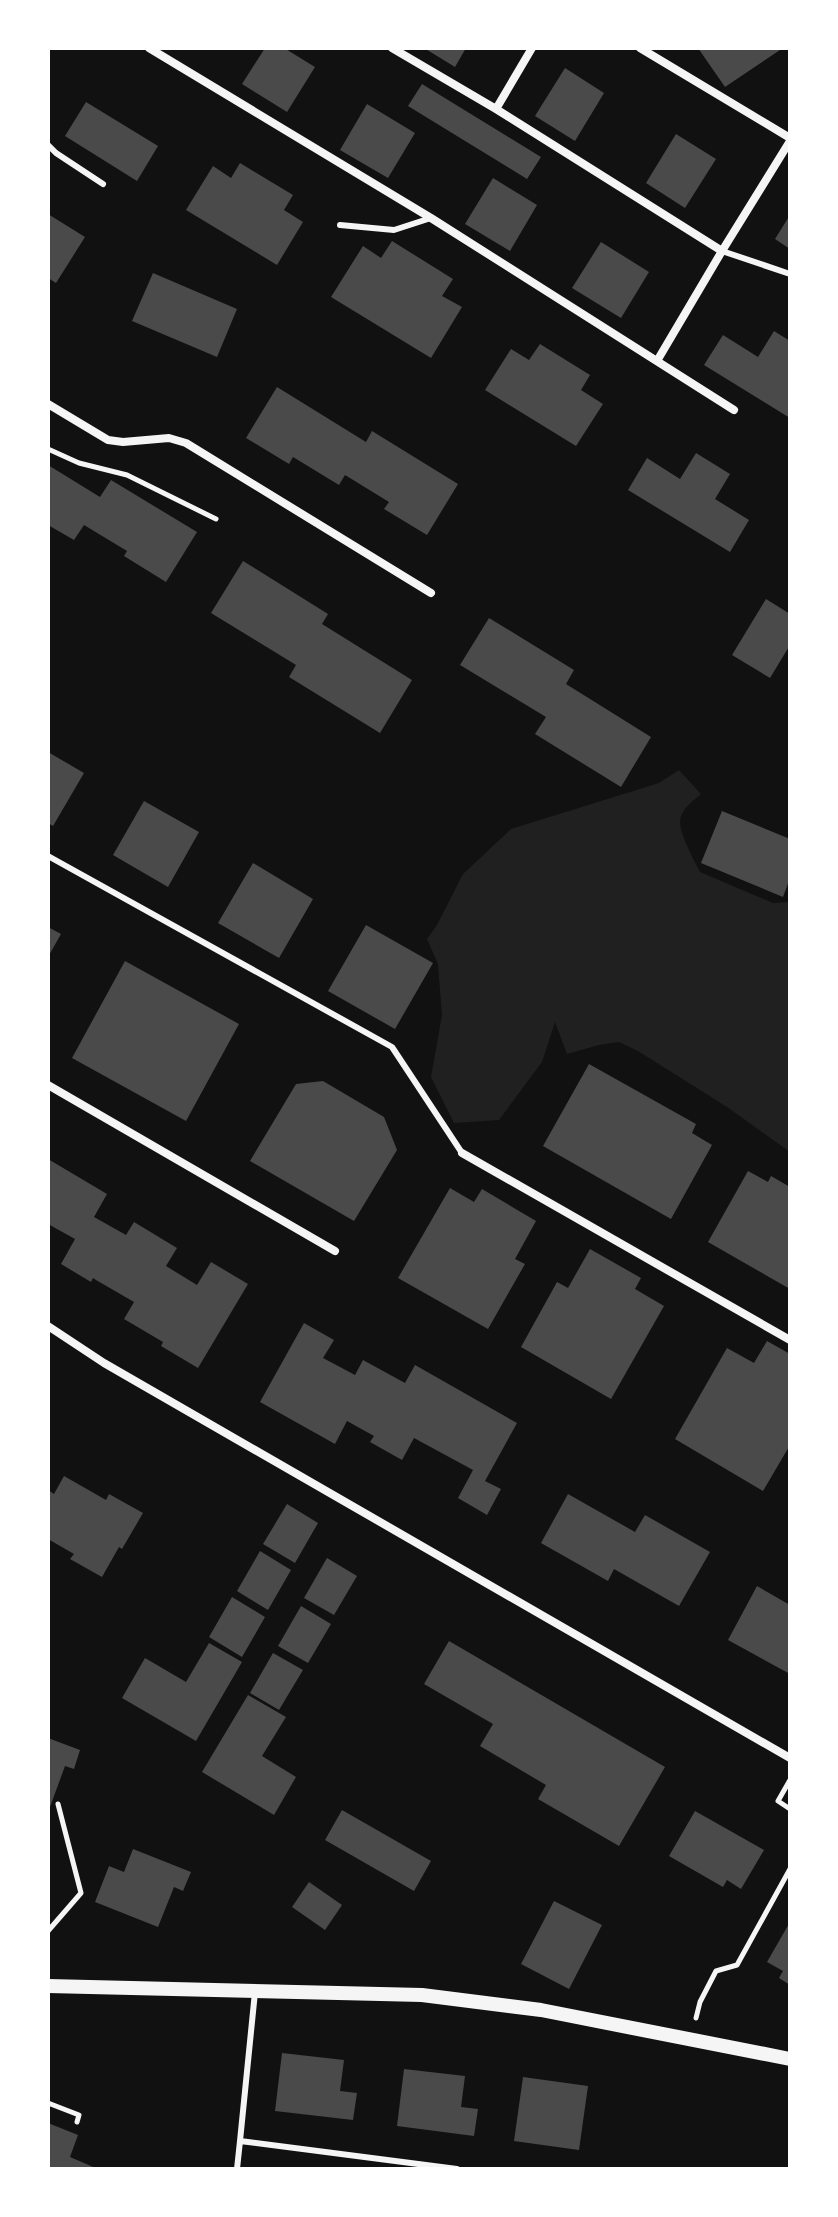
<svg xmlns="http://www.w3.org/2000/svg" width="838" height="2217" viewBox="0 0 838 2217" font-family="'Sofia Sans Condensed',sans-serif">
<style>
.green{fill:#202020}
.building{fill:#4a4a4a}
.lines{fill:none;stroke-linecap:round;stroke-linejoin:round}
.path{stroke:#f5f5f5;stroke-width:5}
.service{stroke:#f5f5f5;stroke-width:6}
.minor{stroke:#f5f5f5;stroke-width:8}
.tertiary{stroke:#f5f5f5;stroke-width:14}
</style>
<rect width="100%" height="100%" fill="#111"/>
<path class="green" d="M679 770 701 794C693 801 681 809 680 821 680 835 694 860 700 872L773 903 790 902V1152L727 1107 638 1051 619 1042 599 1045 567 1054 555 1022 542 1062 499 1120 454 1123 431 1077 442 1015 438 964 427 939 437 925 463 874 511 829 659 783Z"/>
<path class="building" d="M265 48H284L315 67 287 112 242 84Z
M424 48H466L455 67Z
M698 48H783L725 87Z
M565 68 604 93 575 141 535 116Z
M422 84 541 157 527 179 408 106Z
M86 102 158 146 137 181 65 136Z
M367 104 415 133 388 178 340 150Z
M676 134 716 159 685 208 646 183Z
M240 163 293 195 284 210 303 222 277 265 186 210 213 166 231 178Z
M493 178 537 205 510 251 465 224Z
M48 214 85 237 56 283 48 278Z
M790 215V249L775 239Z
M392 241 453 279 442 296 462 307 431 358 331 297 363 246 381 258Z
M601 242 649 272 621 318 572 288Z
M153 273 237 309 217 357 132 321Z
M774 331 790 341V418L704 365 723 335 758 357Z
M540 344 590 375 581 390 603 404 576 446 485 390 511 349 529 360Z
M277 387 366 442 372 431 458 484 427 535 384 509 389 502 345 475 339 485 293 457 289 464 246 438Z
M696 453 730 474 715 499 749 520 730 552 628 490 647 458 680 479Z
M48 465 100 497 111 480 197 532 166 582 124 556 127 551 84 525 74 540 48 525Z
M243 561 328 614 322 624 412 680 380 733 289 677 296 665 211 613Z
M766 599 790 614V645L770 678 732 655Z
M489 618 574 670 566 684 651 737 621 787 535 734 546 717 460 665Z
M48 752 84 773 53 826 48 823Z
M144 801 199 832 168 887 113 855Z
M722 811 790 839V878L783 897 701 863Z
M253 863 313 899 279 958 218 923Z
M366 925 433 963 395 1029 328 991Z
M48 927 61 934 48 957Z
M125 961 239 1024 186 1121 72 1058Z
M589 1064 696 1124 692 1133 712 1145 671 1219 543 1146Z
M323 1081 384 1117 397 1150 354 1221 250 1161 296 1084Z
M48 1159 107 1194 94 1217 126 1235 134 1222 177 1248 166 1266 197 1285 211 1262 248 1284 198 1368 161 1346 163 1342 124 1319 134 1302 96 1280 93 1278 91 1282 61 1264 75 1239 48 1224Z
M748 1171 768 1182 771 1176 790 1187V1289L708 1242Z
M450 1188 474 1202 482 1189 536 1221 515 1259 525 1264 488 1329 398 1278Z
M590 1249 641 1278 635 1289 664 1306 611 1399 521 1347 557 1282 568 1288Z
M304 1323 334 1340 323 1358 355 1375 363 1360 405 1383 415 1365 517 1423 485 1481 501 1489 487 1515 458 1498 473 1470 414 1438 402 1460 370 1442 374 1436 347 1421 335 1444 260 1402Z
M767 1341 790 1354V1445L763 1491 675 1439 727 1348 754 1363Z
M64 1476 106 1500 109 1494 143 1513 122 1549 119 1547 102 1577 70 1559 74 1554 48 1539V1490L54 1494Z
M568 1494 635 1532 645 1515 710 1552 679 1606 614 1569 608 1581 541 1543Z
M287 1504 318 1523 295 1563 263 1544Z
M260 1551 291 1570 268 1610 237 1591Z
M327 1558 357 1576 334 1615 304 1598Z
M757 1586 790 1605V1674L728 1640Z
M232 1597 265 1617 242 1657 209 1637Z
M301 1606 331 1624 308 1663 278 1646Z
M449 1641 665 1767 619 1846 538 1799 546 1785 480 1746 493 1724 424 1684Z
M209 1643 242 1662 196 1741 122 1698 145 1658 186 1682Z
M273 1653 303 1670 279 1710 250 1693Z
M248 1695 286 1717 262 1756 296 1777 274 1815 202 1772Z
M48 1738 80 1750 74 1769 65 1766 50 1807 48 1806Z
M342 1810 431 1861 414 1891 325 1840Z
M695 1811 764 1850 741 1889 727 1880 723 1887 669 1856Z
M133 1849 191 1872 183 1891 174 1887 158 1927 95 1902 109 1866 124 1872Z
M309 1882 342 1905 325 1930 292 1907Z
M554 1901 602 1925 569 1989 521 1964Z
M790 1922V1985L779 1978 783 1971 767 1962Z
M282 2053 344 2060 340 2091 357 2093 353 2120 275 2111Z
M404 2069 465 2076 461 2107 478 2109 474 2136 397 2126Z
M523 2077 588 2086 579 2150 514 2141Z
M48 2123 78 2135 70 2157 98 2169H48Z"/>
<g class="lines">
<path class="path" d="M48 449 79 463 127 475 216 519
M790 1780 778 1801 790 1809
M48 1931 81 1893 58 1804
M696 2018 700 2002 716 1971 737 1965 790 1869
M48 2103 79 2115 77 2122"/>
<path class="service" d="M48 145 56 153 103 184
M340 225 394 230 431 218
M722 251 790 274
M48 856 392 1047 462 1153
M255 1992 240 2141 457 2169
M237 2169 240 2141"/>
<path class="minor" d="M149 48 431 218 734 410
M392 48 496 109 722 251
M640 48 790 138
M496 109 532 48
M657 361 722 251 790 141
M48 404 108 440 123 442 169 438 186 443 431 593
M48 1085 335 1251
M462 1153 790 1340
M48 1326 104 1363 790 1758"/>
<path class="tertiary" d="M48 1986 422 1995 541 2010 790 2059"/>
</g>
<rect width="838" height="2217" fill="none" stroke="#ffffff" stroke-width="100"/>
</svg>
